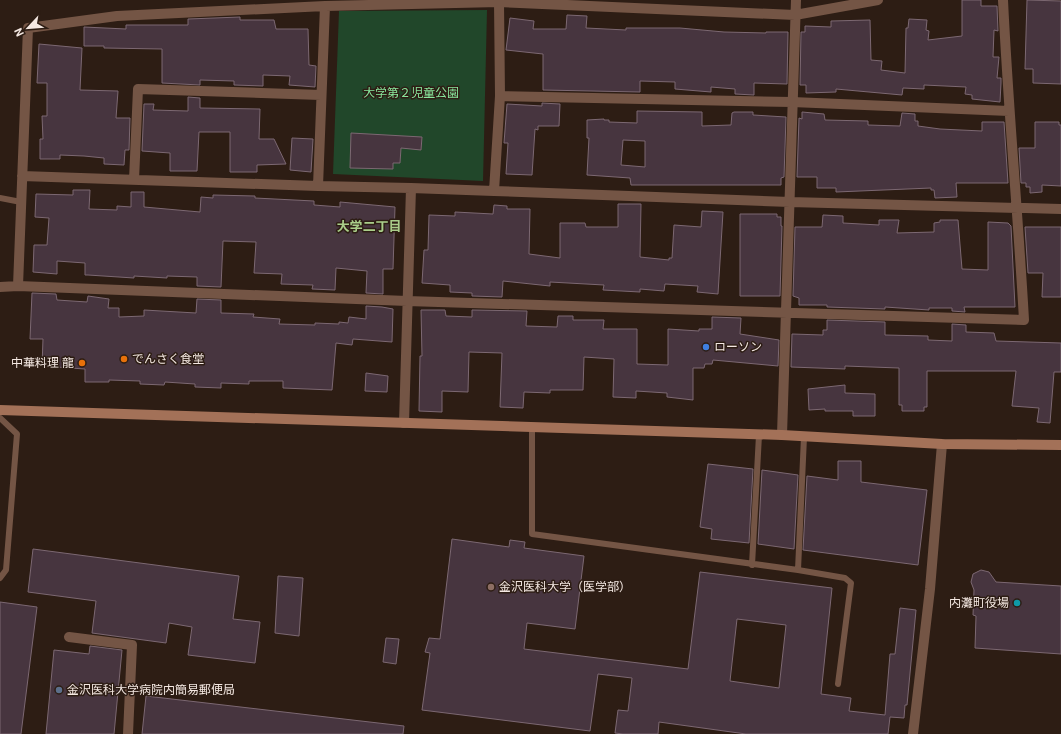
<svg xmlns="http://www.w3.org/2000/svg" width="1061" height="734" viewBox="0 0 1061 734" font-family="Roboto,'Noto Sans JP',sans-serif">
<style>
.green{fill:#21472a}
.building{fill:#47353f;stroke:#7c6872;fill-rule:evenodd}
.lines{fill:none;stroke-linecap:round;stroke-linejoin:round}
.lane{stroke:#745545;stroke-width:6}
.street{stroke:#745545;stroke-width:10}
.secondary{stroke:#a37158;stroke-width:10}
.shop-dot{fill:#3f7fe0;stroke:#2d1d14;stroke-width:1.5}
.food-dot{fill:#e8710a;stroke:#2d1d14;stroke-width:1.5}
.education-dot{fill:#8d6e63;stroke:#2d1d14;stroke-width:1.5}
.culture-dot{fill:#0f9aa8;stroke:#2d1d14;stroke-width:1.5}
.service-dot{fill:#5c6f8a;stroke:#2d1d14;stroke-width:1.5}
.labels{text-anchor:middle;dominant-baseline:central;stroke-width:3;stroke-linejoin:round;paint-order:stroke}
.park-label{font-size:12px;fill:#89e79d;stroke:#2d1d14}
.poi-label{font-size:12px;fill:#f4e8e2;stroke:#2d1d14;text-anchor:start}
.neighbourhood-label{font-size:13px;font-weight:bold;fill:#aace8a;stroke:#2d1d14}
</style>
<rect width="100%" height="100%" fill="#2d1d14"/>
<path class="green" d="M487 10 483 181 333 174 339 11Z"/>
<path class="building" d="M962 0H981V6H997L998 31 994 30 993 57H999L997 78H1001V83L1000 102 972 99V95L965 94 966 87 924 85V89L903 88 902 95 836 89V92L806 93V85H800L801 32H805V26L831 27V21L870 20 871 60 882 61 881 70 905 73 906 28H908L909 19 927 20 926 30 929 31 928 40 962 36Z
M1027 0 1061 1V84L1033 83V69H1025Z
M567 15 587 16 586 28 626 30V28H680L724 32 766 33V32H788L787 84 754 83V95L735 94V89L711 87V92L675 89V82L640 81V92L543 90V54L506 50 510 18 534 21 533 29H566Z
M240 17V20H274L276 29H308L309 65 316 66 315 87 289 85 290 76 263 75V86L234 85V81L200 80V85L162 83V49L104 48V46H84V27L126 29V25H188V19Z
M39 44 82 48 80 90 118 91 116 118H130L129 150H125L124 165 104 164V158L84 156 60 155V159H40V139H43L42 116H47V83H37Z
M188 97 200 98V108L260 109 259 139H274L286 164 257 165V172H230V132H199L197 171H170V153L142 151 144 104H154L153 110 188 111Z
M542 103 560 104 559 126H538V130L535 129 532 175 506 174 508 143H504L507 104 542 106Z
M637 111 702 112V126L731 125 732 113 734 112H753V115L786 117 784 177 781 178V185H631L630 178 587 175 589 138H587V120L604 119V120H609V122L637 123ZM623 140 645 141V167L621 165Z
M802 112 824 114 825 120 868 121V125L900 126 902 113 915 114V121H918V126L940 129 982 131V122H1004L1008 183H956L957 197 935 198 934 190H931V188L836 192V188H817V177H797L799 118 802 119Z
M1035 122H1059V125H1061V186L1042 185V192L1030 193V187H1026V183H1021L1019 148H1035Z
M351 133 422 137 421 150 401 148 400 163H393V169L350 168Z
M292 138 313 139 311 172 290 170Z
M73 190H90L89 209 117 210V206L131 207V192H144V207L200 212 201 197 213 198V195L255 196V198L314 201V205L340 207V202L395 207 393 269H383V294L366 293 367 271 336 268 335 290 312 289 313 285 281 284 282 274 254 273 256 242 223 241 221 287 197 286V277L167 276V278L134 276V278L88 275H85V263L57 261V274L33 272 34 245H47L49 218 35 217 36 194 73 195Z
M618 204H641L640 257 669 260V258H672L674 225 701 227 702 211 723 212 718 294 697 292 698 286 665 284 664 291 640 289V292L603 290 604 285 550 282V286L503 281 502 297 472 296V293L450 292V285L422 283 424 250H428L429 215 455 216V212L493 214 494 205 507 206V209H530L529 254 560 258V223H585L586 227H618Z
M740 214H777V217H781V226H782L780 296H740Z
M823 215 843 216V223L879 225V220H899L897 233 934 232V223L940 222V220H958L962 269 988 270V222L1008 223 1011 226 1015 307H964L965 312 952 311V308H929V310L885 307V309L827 307V305H799V298L793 296 795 227H822Z
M1025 227H1061V297H1042L1043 273H1028Z
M32 293 56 294 57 300 87 302 88 296 109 299 108 308H119V317L144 316V310L196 313 197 299 221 300V313L254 314 253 317 280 319 279 324 315 325V323L339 324V322L348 323 349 317 366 319V306L382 307 393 309 392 342 353 339 352 345 336 343 332 390 283 388V381H249V384L221 383V388L195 387V384L165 382 164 385 140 384V381L109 380V382H85V369L42 366 43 339H30Z
M421 310H445L446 316 472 317V310L527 311 526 326 557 327 558 316H573V320H604L603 329H637V364L668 365V329L699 331V329H712V317L741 318 740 334 779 340 778 366 713 360 712 364H705L704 368H693V400L667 397V393L636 391V398L613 397 614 359 584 357 583 390H550V393L524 392 523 408 500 407 502 353 469 352 468 392 442 391V412L419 411 420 356H422Z
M827 320 885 322V335L928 336V340L952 341V324L966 325V332L994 333 996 341 1061 343V372H1054L1050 423 1037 422 1039 408 1012 406 1016 371H927V407H924V411H902V405H899V368L845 366V369L791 367 792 334 823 335V330H827Z
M366 373 388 376 387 392 365 391Z
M845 385V393L875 394V416H853V411H825V409L809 410 808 389Z
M838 461H861V482L927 490 918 565 803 550 807 476 838 480Z
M708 464 753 469 749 543 711 539 712 529 700 527Z
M762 470 798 475 794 549 758 544Z
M452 539 509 547 510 540 525 542 524 548 584 556 575 629 527 623 524 649 688 669 700 572 832 588 821 694 851 698 849 711 885 715 890 654H895L900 608 916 610 907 705H905L904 718 890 717 888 734H746L659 722 658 734H623L615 733 618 710 628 711 632 678 598 674 590 731 422 710 430 653 425 652 429 638 440 639ZM737 619 786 625 779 688 730 681Z
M33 549 239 576 233 619 260 622 255 663 188 655 192 627 169 623 166 643 92 633 96 601 28 592Z
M981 570 989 572 996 582 1061 586V654L975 648 976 616 973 615 974 590 971 582 973 574Z
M278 576 303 578 299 636 275 633Z
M0 602 37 607 21 734H0Z
M386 638 399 639 396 664 383 662Z
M90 646 122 650 114 734H46L54 650 89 654Z
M146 696 404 726 403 734H142Z"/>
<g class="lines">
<path class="lane" d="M0 198 21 202
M0 418 17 434 6 570 0 578
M532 427V534L798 570
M804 437 798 570 845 578 851 583 838 684
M752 565 759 435"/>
<path class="street" d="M325 6 318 186 411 188
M500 96 792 102 1009 111
M22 176 318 186
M134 180 138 89 321 95
M494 191 790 202 1061 209
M18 286 407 301 1024 320C1018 213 1008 107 1003 0
M0 287 18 286 28 28 117 16 325 6 499 2V0
M404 423 411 188 494 191 500 96 499 2 795 15 878 0
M782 435 796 0
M69 637 132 645 128 734
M913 734 930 589 942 444"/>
<path class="secondary" d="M0 410 782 435 942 444 1061 445"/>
</g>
<circle class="shop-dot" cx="706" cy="347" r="4"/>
<g class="food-dot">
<circle cx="124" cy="359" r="4"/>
<circle cx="82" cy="363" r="4"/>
</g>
<circle class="education-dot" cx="491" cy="587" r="4"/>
<circle class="culture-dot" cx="1017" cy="603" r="4"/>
<circle class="service-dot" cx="59" cy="690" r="4"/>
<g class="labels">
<g class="park-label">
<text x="411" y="93">大学第２児童公園</text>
</g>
<g class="poi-label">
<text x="714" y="347">ローソン</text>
<text x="132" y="359">でんさく食堂</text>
<text x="74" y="363" text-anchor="end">中華料理 龍</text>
<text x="499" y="587">金沢医科大学（医学部）</text>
<text x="1009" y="603" text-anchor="end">内灘町役場</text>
<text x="67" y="690">金沢医科大学病院内簡易郵便局</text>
</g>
<g class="neighbourhood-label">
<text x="369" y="226">大学二丁目</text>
</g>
</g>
<g transform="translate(28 28) rotate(244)" stroke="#2d1d14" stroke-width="3" paint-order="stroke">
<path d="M0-3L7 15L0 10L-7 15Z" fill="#f4e8e2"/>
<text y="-6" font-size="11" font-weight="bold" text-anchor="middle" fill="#f4e8e2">N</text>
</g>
</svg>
